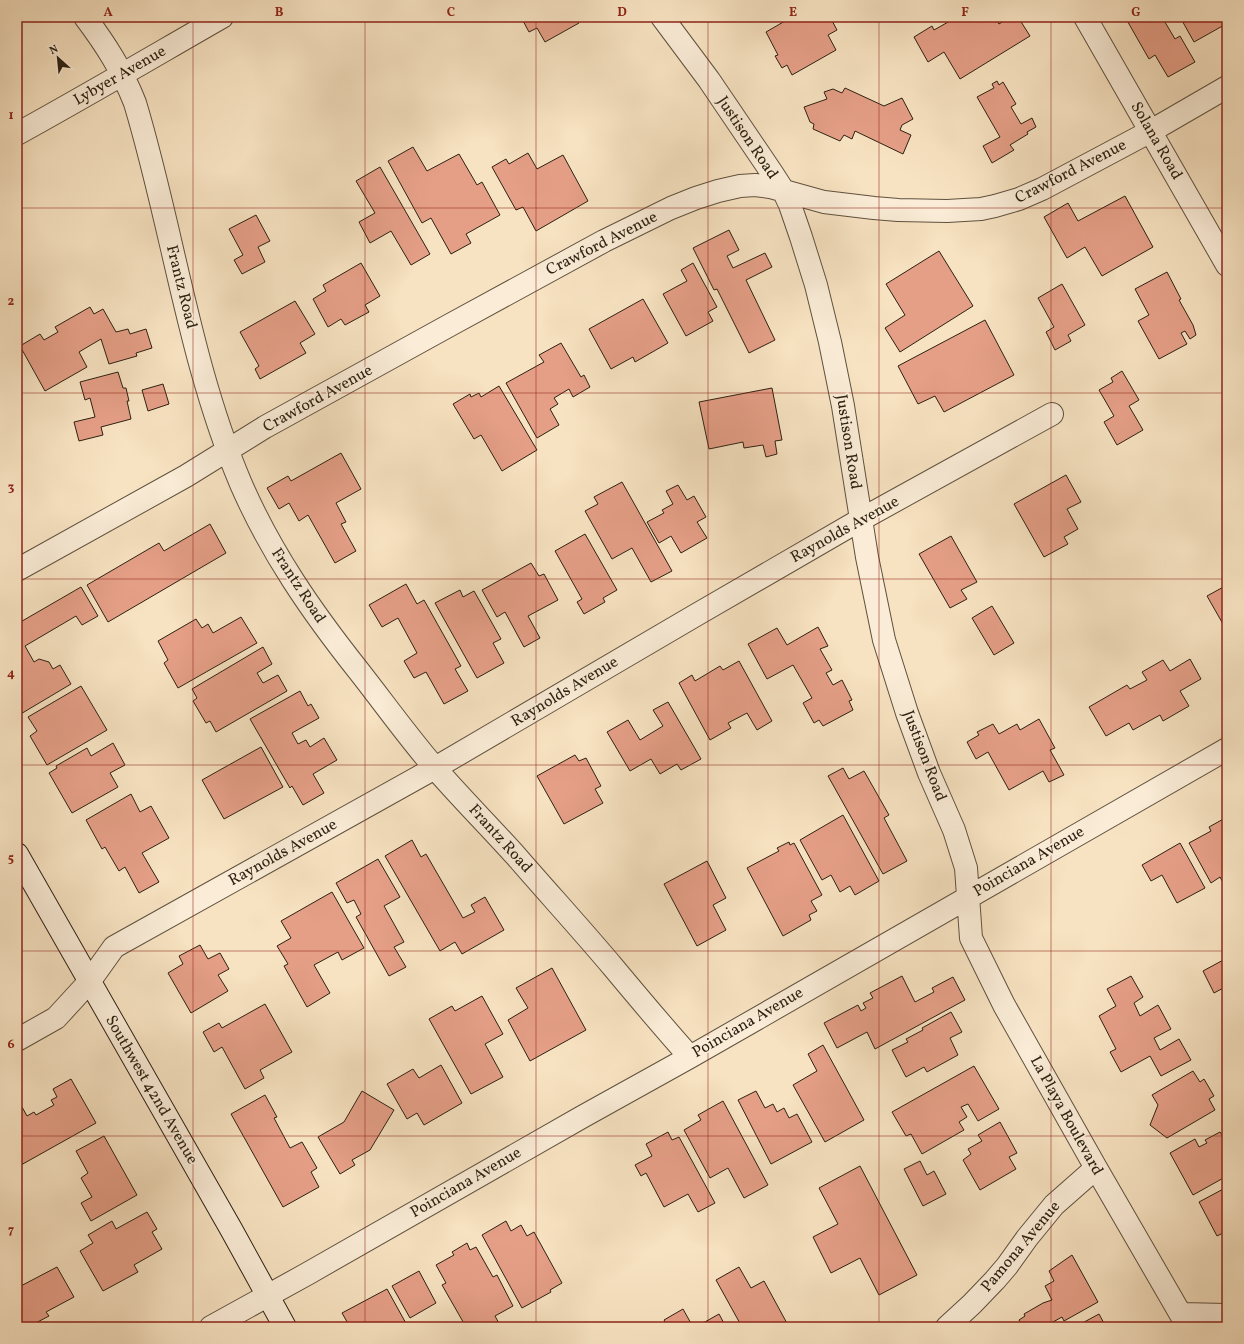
<svg xmlns="http://www.w3.org/2000/svg" width="1244" height="1344" viewBox="0 0 1244 1344" font-family="Vollkorn,serif">
<style>
.building{fill:#e59f87;stroke:#2c2112}
.lines{fill:none;stroke-linecap:round;stroke-linejoin:round}
.street-casing{stroke:#5f513e;stroke-width:24}
.secondary-casing{stroke:#2c2112;stroke-width:24}
.street{stroke:#faecd7;stroke-width:22}
.secondary{stroke:#faecd7;stroke-width:22}
.grid{fill:none;stroke:#8f2418;stroke-width:1;stroke-opacity:0.55}
.labels{text-anchor:middle;dominant-baseline:central;stroke-width:3.5;stroke-linejoin:round;paint-order:stroke}
.street-label{font-size:16px;fill:#2c2112;stroke:#faecd7}
.neatline{fill:none;stroke:#8f2418;stroke-width:1.5}
.grid-label{font-size:13px;text-anchor:middle;font-weight:bold;fill:#8f2418}
</style>
<rect width="100%" height="100%" fill="#f7e2c1"/>
<filter id="stains"><feTurbulence type="fractalNoise" baseFrequency=".005" numOctaves="4"/><feColorMatrix values="0 0 0 0 .2 0 0 0 0 .09 0 0 0 0 .02 0 0 0 .5 -.17"/></filter>
<radialGradient id="worn" r=".72"><stop offset=".6" stop-color="#630" stop-opacity="0"/><stop offset="1" stop-color="#630" stop-opacity=".3"/></radialGradient>
<path class="building" d="M521 17H578L579 23 545 42 537 28 529 32Z
M745 17H755L748 21Z
M792 17H830L837 30 828 35 836 50 792 75 787 65 782 68 775 56 778 55 766 32Z
M957 17H985L987 21 995 17 999 24 1010 17H1018L1030 36 960 79 944 52 928 62 914 37 932 26 934 30Z
M1125 17H1162L1175 39 1180 36 1195 62 1168 77 1155 55 1149 59Z
M1180 17H1225L1223 18 1226 24 1194 42Z
M997 81 999 85 1003 82 1016 104 1011 107 1021 124 1032 118 1036 127 1027 132 1028 134 1010 145 1014 150 992 163 983 146 1000 137 977 97 994 88 992 84Z
M845 88 884 106 902 98 913 119 902 125 900 130 911 135 903 154 855 131 852 139 844 135 840 141 813 129 814 124 810 122 804 107 827 99 824 92 833 89 842 93Z
M413 147 427 171 459 154 477 185 482 182 500 215 466 234 471 243 451 254 431 218 422 223 388 161Z
M528 153 537 169 563 155 588 201 536 231 523 207 516 210 492 167 506 159 509 164Z
M380 167 430 254 411 265 391 231 370 243 359 222 375 213 356 181Z
M1125 196 1153 247 1102 276 1085 247 1067 258 1044 217 1068 203 1078 221Z
M256 215 270 241 258 247 265 262 242 274 234 260 243 255 229 229Z
M729 230 739 250 727 256 733 268 765 253 772 267 746 280 775 340 749 353 717 289 714 290 693 248Z
M939 251 973 306 900 352 885 328 905 315 886 284Z
M361 263 380 296 365 305 369 312 345 325 341 319 328 327 313 299 326 291 323 285Z
M693 263 717 307 708 312 713 321 686 336 663 294 687 281 681 270Z
M1167 272 1181 299 1179 300 1193 325 1196 335 1190 339 1185 331 1181 333 1187 344 1159 359 1138 321 1149 315 1135 289Z
M1062 284 1085 325 1068 335 1071 341 1055 350 1046 332 1054 327 1038 298Z
M643 299 668 343 635 362 633 357 611 369 589 329Z
M295 301 315 334 300 343 306 353 260 379 255 369 259 366 240 332Z
M90 307 94 314 103 309 116 332 128 329 130 334 146 329 152 348 136 353 137 356 109 364 101 339 79 352 87 367 45 391 20 346 40 334 44 340 58 332 55 327Z
M985 320 1014 375 944 412 935 396 918 404 898 366Z
M561 343 581 377 584 375 590 387 573 397 569 389 554 398 558 404 550 409 559 425 537 438 506 383 544 362 539 355Z
M1122 371 1139 400 1129 406 1143 430 1117 445 1104 422 1114 416 1099 390 1113 382 1111 378Z
M118 372 123 388H126L129 401H127L131 419 101 427 103 435 79 441 74 422 95 417 90 398 85 400 80 382Z
M163 384 169 404 148 411 142 390Z
M499 386 537 450 502 471 481 435 474 439 453 404 470 394 471 397 479 393 481 397Z
M772 388 782 440 775 441 777 454 766 457 763 445 744 448 743 442 709 449 699 402Z
M341 453 361 489 336 503 346 522 341 524 356 551 335 563 308 515 299 521 289 503 279 509 267 488 288 476 291 481Z
M1066 475 1081 502 1067 509 1078 529 1064 537 1068 544 1044 557 1014 504Z
M622 482 672 571 651 582 632 548 612 559 585 511 598 504 594 497Z
M678 485 687 500 694 496 706 517 697 522 707 538 681 553 671 536 659 543 647 522 664 513 662 510 673 504 666 491Z
M210 524 226 553 108 622 87 585 159 543 164 551Z
M585 534 617 590 603 598 605 602 584 614 577 602 582 599 555 551Z
M951 536 977 582 961 590 967 599 950 608 919 554Z
M531 563 539 576 544 574 558 600 528 616 540 638 524 647 505 612 497 617 482 590Z
M406 584 417 604 424 600 461 666 455 669 468 691 444 704 426 672 414 678 404 661 417 653 398 618 382 627 369 605Z
M1227 585V631L1207 596Z
M81 587 98 616 82 625 76 616 25 646 34 662 39 659 49 662 53 669 60 665 71 684 19 715 17 713V624Z
M460 590 463 597 474 591 501 639 493 643 504 663 477 678 435 603Z
M992 606 1014 643 994 655 972 618Z
M241 617 257 643 178 688 164 663 168 660 158 641 196 619 202 628 208 624 213 633Z
M818 627 828 646 820 649 832 670 826 673 833 685 842 680 852 700 849 701 853 710 823 726 819 720 814 723 803 703 812 698 793 665 767 679 748 644 777 628 787 645Z
M263 647 272 664 257 673 263 683 278 675 287 691 216 732 210 721 206 723 193 701 197 698 192 689Z
M1190 659 1201 679 1180 691 1189 706 1163 721 1160 715 1133 730 1129 723 1106 736 1089 707 1127 685 1130 689 1147 680 1142 672 1163 660 1170 671Z
M739 661 772 721 757 730 747 713 728 723 731 728 710 740 679 683 692 675 695 681 720 666 723 670Z
M81 686 107 730 47 765 30 736 37 731 28 717Z
M300 691 308 706 311 704 319 718 292 733 298 744 306 740 310 747 324 738 337 760 313 774 324 793 303 805 292 786 290 788 250 719Z
M668 702 701 759 681 770 677 764 660 774 651 759 630 771 607 732 628 720 640 740 663 726 653 710Z
M1039 719 1055 748 1050 750 1064 775 1049 782 1043 771 1009 790 988 752 976 759 967 742 979 735 977 732 993 724 999 734 1017 724 1020 730Z
M113 743 125 765 110 773 118 787 72 813 49 773 57 768 56 766 87 748 91 756Z
M261 747 283 787 224 819 202 780Z
M575 755 579 761 586 758 601 786 595 789 603 803 564 824 537 776Z
M843 768 849 779 864 771 889 815 884 818 907 861 883 874 828 776Z
M131 794 140 812 151 806 169 838 142 853 159 882 139 893 125 867 119 871 105 847 102 849 86 820Z
M843 815 879 881 855 895 850 886 840 892 831 875 822 880 800 840Z
M1227 817V890L1220 877 1211 883 1189 843 1211 831 1209 827Z
M412 840 421 857 426 854 463 918 475 912 471 905 485 897 504 930 462 954 455 942 440 951 385 856Z
M789 842 790 845 794 843 822 895 811 901 817 911 809 915 811 920 783 936 747 868 779 851 777 848Z
M1180 843 1205 888 1177 903 1162 875 1151 881 1142 865Z
M378 859 400 897 384 906 404 942 394 947 406 967 389 976 356 917 361 914 354 900 347 903 336 883Z
M707 861 726 898 713 905 726 930 697 946 664 884Z
M332 892 364 948 342 960 338 952 314 965 330 993 307 1007 284 966 288 964 277 946 291 938 281 921Z
M200 945 208 959 220 953 229 969 218 975 228 991 191 1013 168 973 183 964 179 956Z
M1227 958V986L1214 993 1203 971Z
M552 968 586 1030 530 1061 508 1020 528 1008 516 988Z
M902 976 915 1002 934 992 932 988 953 977 965 1000 875 1049 867 1032 837 1048 824 1023 858 1005 861 1011 866 1008 863 1003 873 998 870 993Z
M1131 976 1143 997 1134 1003 1140 1016 1158 1005 1171 1029 1154 1038 1160 1050 1179 1039 1191 1060 1161 1076 1150 1056 1121 1072 1110 1052 1116 1049 1099 1016 1116 1006 1107 989Z
M482 996 503 1034 485 1044 503 1077 471 1094 429 1019 452 1006 455 1011Z
M265 1004 292 1052 260 1070 264 1078 245 1089 222 1047 214 1052 203 1032 219 1023 222 1028Z
M951 1012 962 1032 950 1038 958 1055 927 1072 924 1067 906 1077 892 1050 908 1042 906 1039 923 1030 922 1028Z
M823 1045 864 1120 825 1142 793 1085 817 1071 808 1054Z
M441 1065 462 1103 424 1125 417 1113 407 1119 387 1084 413 1069 419 1078Z
M974 1066 999 1109 978 1121 968 1104 961 1107 967 1117 959 1122 964 1130 922 1154 911 1134 906 1136 892 1112Z
M1193 1071 1200 1082 1204 1079 1214 1096 1209 1099 1215 1110 1167 1138 1150 1125 1158 1105 1152 1095Z
M71 1079 96 1123 21 1165 17 1157V1110L22 1107 27 1116 34 1112 36 1115 54 1105 51 1100 57 1097 53 1089Z
M362 1091 394 1110 370 1150 352 1160 355 1165 340 1174 318 1137 344 1122Z
M756 1091 765 1108 773 1104 777 1112 784 1108 789 1118 797 1114 812 1142 771 1164 738 1100Z
M265 1095 277 1117 274 1118 290 1148 302 1142 317 1168 311 1172 319 1187 283 1207 231 1114Z
M723 1101 768 1185 744 1198 728 1168 710 1178 684 1130 701 1120 698 1115Z
M1227 1117V1128L1222 1120Z
M1000 1122 1017 1153 1009 1157 1016 1169 980 1190 963 1160 971 1154 968 1149 982 1141 978 1135Z
M668 1132 672 1140 679 1137 715 1203 698 1212 688 1194 664 1207 646 1173 641 1176 635 1165 652 1156 646 1144Z
M1220 1132 1224 1138 1227 1136V1176L1193 1195 1170 1153 1195 1139 1199 1147 1207 1143 1205 1140Z
M104 1136 137 1195 91 1221 81 1203 92 1197 81 1178 88 1173 76 1151Z
M920 1161 927 1175 934 1171 946 1194 923 1206 904 1169Z
M860 1166 917 1275 879 1295 860 1258 831 1273 813 1237 838 1224 819 1188Z
M1227 1187V1231L1217 1236 1199 1202Z
M147 1212 157 1229 152 1232 162 1249 134 1265 138 1272 103 1291 80 1251 93 1243 88 1235 112 1221 116 1229Z
M506 1221 511 1231 521 1225 527 1236 534 1232 562 1283 550 1290 551 1292 522 1308 482 1235Z
M467 1243 470 1250 476 1247 493 1277 497 1275 513 1306 495 1316 501 1327H466L442 1285 446 1283 436 1265 454 1255 452 1252Z
M1072 1255 1098 1302 1064 1321 1062 1317 1044 1327H1023L1019 1320 1025 1316 1024 1314 1043 1303 1052 1300 1045 1286 1054 1281 1049 1271Z
M57 1267 74 1297 46 1312 49 1316 28 1327H17V1288Z
M739 1267 751 1288 764 1281 789 1327H742L716 1280Z
M419 1271 436 1303 410 1318 392 1286Z
M387 1289 408 1327H350L342 1313Z
M683 1309 693 1327H668L664 1320Z
M719 1314 726 1327H696Z
M1099 1314 1106 1327H1075Z"/>
<g class="lines">
<g class="street-casing">
<path id="street" d="M85 17C106 45 122 70 135 103 173 229 189 362 241 484 271 553 312 612 358 670 384 703 408 737 435 768 461 798 489 826 516 856 548 893 581 929 613 967 638 997 663 1027 690 1057
M662 17 709 80 772 173 783 190 790 205 801 237 816 285 830 342 843 406 867 557 884 640 907 713 929 773 954 830 966 868 971 938 1004 1005 1096 1168 1188 1327
M1085 17 1227 265
M17 134C86 96 154 56 222 17
M17 570 186 476 265 427 450 325 604 241 671 208 696 198 718 191 740 186 755 185 770 187 824 202 874 208 898 210 947 211 981 209 995 206 1019 199 1042 189 1151 131 1227 87
M17 1040 56 1018 89 982 114 947 435 768 696 615 860 520 1052 414
M1181 1314 1227 1315
M211 1327 307 1274 582 1117 690 1057 1227 749
M947 1327 972 1304 995 1280 1007 1266 1027 1238 1054 1205 1096 1168"/>
</g>
<g class="secondary-casing">
<path id="secondary" d="M17 854 231 1229 285 1327"/>
</g>
<use href="#street" class="street"/>
<use href="#secondary" class="secondary"/>
</g>
<path class="grid" d="M193 17V1327M365 17V1327M536 17V1327M708 17V1327M879 17V1327M1051 17V1327M17 208H1227M17 393H1227M17 579H1227M17 765H1227M17 951H1227M17 1136H1227"/>
<g class="labels">
<g class="street-label">
<text transform="translate(120 76) rotate(-30)">Lybyer Avenue</text>
<text transform="translate(747 138) rotate(56)">Justison Road</text>
<text transform="translate(1156 141) rotate(60)">Solana Road</text>
<text transform="translate(1071 172) rotate(-27)">Crawford Avenue</text>
<text transform="translate(602 244) rotate(-27)">Crawford Avenue</text>
<text transform="translate(181 287) rotate(76)">Frantz Road</text>
<text transform="translate(318 399) rotate(-29)">Crawford Avenue</text>
<text transform="translate(848 442) rotate(81)">Justison Road</text>
<text transform="translate(845 530) rotate(-29)">Raynolds Avenue</text>
<text transform="translate(298 586) rotate(57)">Frantz Road</text>
<text transform="translate(565 692) rotate(-31)">Raynolds Avenue</text>
<text transform="translate(924 756) rotate(69)">Justison Road</text>
<text transform="translate(500 839) rotate(48)">Frantz Road</text>
<text transform="translate(283 853) rotate(-29)">Raynolds Avenue</text>
<text transform="translate(1029 862) rotate(-30)">Poinciana Avenue</text>
<text transform="translate(748 1023) rotate(-30)">Poinciana Avenue</text>
<text transform="translate(151 1090) rotate(60)">Southwest 42nd Avenue</text>
<text transform="translate(1066 1116) rotate(61)">La Playa Boulevard</text>
<text transform="translate(466 1183) rotate(-30)">Poinciana Avenue</text>
<text transform="translate(1021 1247) rotate(-50)">Pamona Avenue</text>
</g>
</g>
<rect width="1244" height="1344" fill="none" stroke="#f7e2c1" stroke-width="44"/>
<g transform="translate(58 58) rotate(333)" stroke="#faecd7" stroke-width="3" paint-order="stroke">
<path d="M0-3L7 15L0 10L-7 15Z" fill="#2c2112"/>
<text y="-6" font-size="11" font-weight="bold" text-anchor="middle" fill="#2c2112">N</text>
</g>
<rect x="22" y="22" width="1200" height="1300" class="neatline"/>
<g class="grid-label">
<text x="108" y="16">A</text>
<text x="279" y="16">B</text>
<text x="451" y="16">C</text>
<text x="622" y="16">D</text>
<text x="793" y="16">E</text>
<text x="965" y="16">F</text>
<text x="1136" y="16">G</text>
<text x="11" y="119">1</text>
<text x="11" y="305">2</text>
<text x="11" y="491">3</text>
<text x="11" y="677">4</text>
<text x="11" y="862">5</text>
<text x="11" y="1048">6</text>
<text x="11" y="1234">7</text>
</g>
<rect width="100%" height="100%" filter="url(#stains)"/>
<rect width="100%" height="100%" fill="url(#worn)"/>
</svg>
